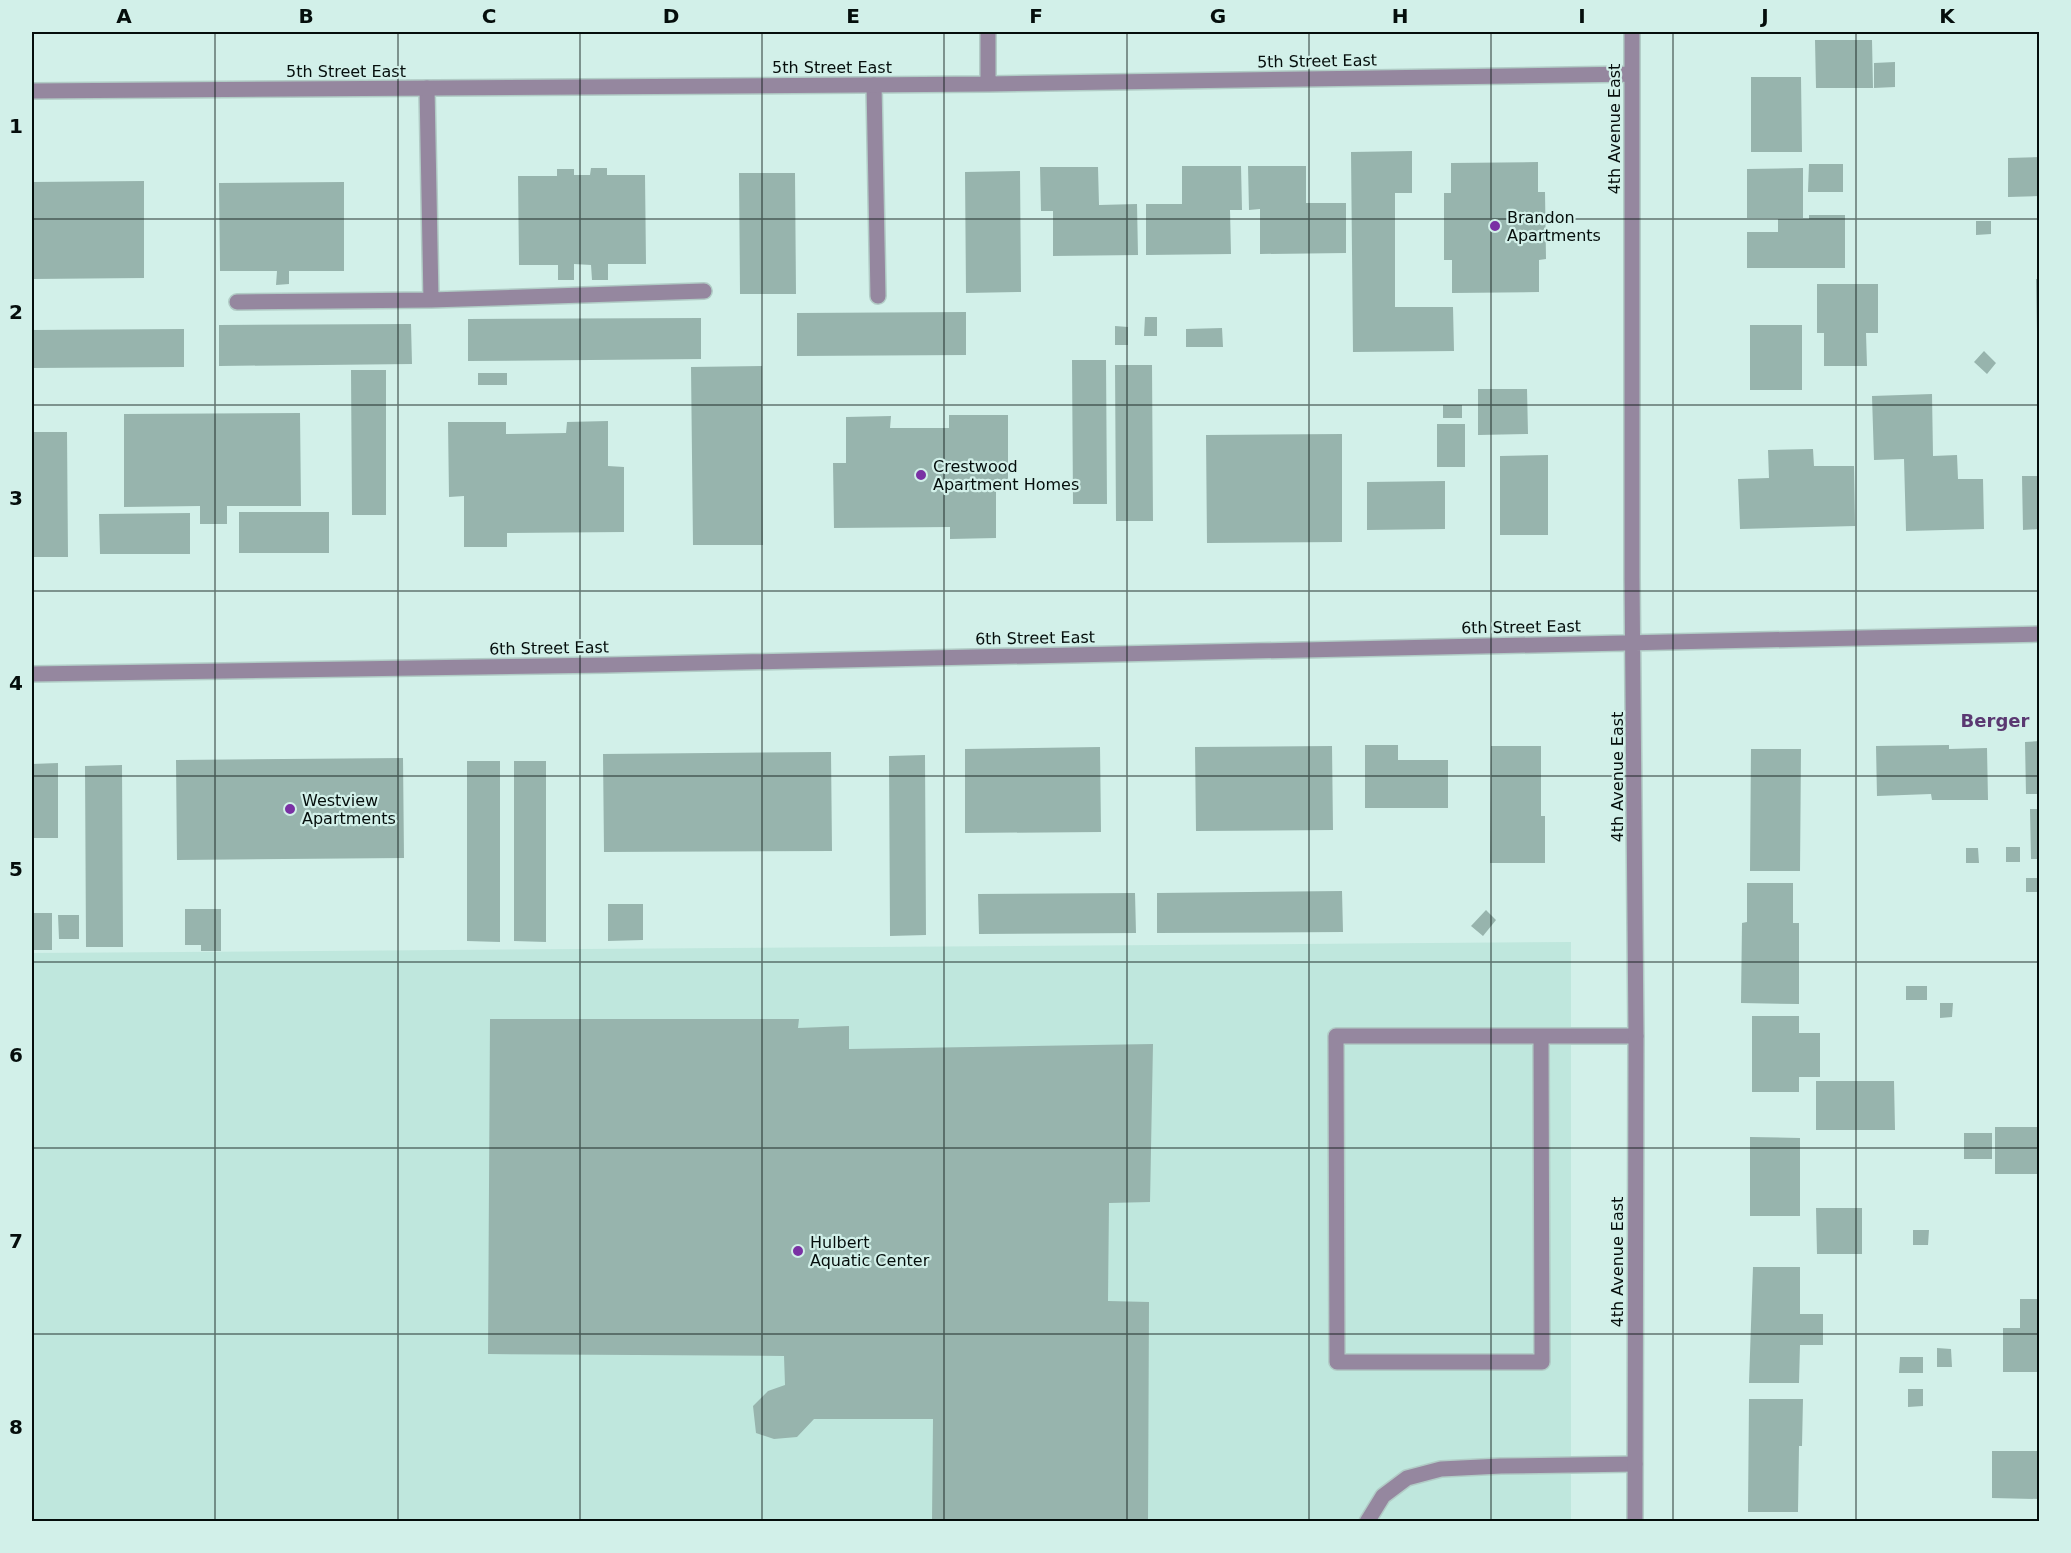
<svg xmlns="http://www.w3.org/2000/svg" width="2071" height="1553" viewBox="0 0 2071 1553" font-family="'DejaVu Sans',sans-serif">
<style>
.built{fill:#bfe7dd}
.building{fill:#97b4ad}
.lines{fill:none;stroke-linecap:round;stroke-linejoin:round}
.service-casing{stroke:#b1ccc6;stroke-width:18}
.minor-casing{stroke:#b1ccc6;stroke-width:18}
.service{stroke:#95879f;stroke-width:15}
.minor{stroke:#95879f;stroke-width:15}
.grid{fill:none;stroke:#050e0c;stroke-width:1.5;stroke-opacity:0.55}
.poi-dot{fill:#7a31a4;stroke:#d2f0e9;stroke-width:2}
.labels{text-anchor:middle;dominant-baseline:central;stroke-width:4.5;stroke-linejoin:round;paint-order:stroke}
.street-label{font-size:16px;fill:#050e0c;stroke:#d2f0e9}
.poi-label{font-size:16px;fill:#050e0c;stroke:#d2f0e9;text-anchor:start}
.neighbourhood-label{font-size:18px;font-weight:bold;fill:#5a3871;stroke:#d2f0e9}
.neatline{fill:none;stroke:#050e0c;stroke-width:2}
.grid-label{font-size:20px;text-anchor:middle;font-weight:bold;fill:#050e0c}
</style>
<rect width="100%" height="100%" fill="#d2f0e9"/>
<path class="built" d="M1571 942V1521H32V953Z"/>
<path class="building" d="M1815 40H1872L1873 88H1816Z
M1895 62V87L1874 88V63Z
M1751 77H1801L1802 152H1751Z
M1412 151V193H1395V307H1453L1454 351 1353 352 1351 152Z
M2040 157V196L2008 197V158Z
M1538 162V192H1545L1546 259 1539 260V292L1452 293V260H1444V193H1451V163Z
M1809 164H1843V192H1808Z
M1182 166H1241L1242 210H1230L1231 254 1146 255V204H1182Z
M1248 166H1306V203H1346V253L1260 254V209L1249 210Z
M1040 167H1098L1099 205 1137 204 1138 255 1053 256V211H1041Z
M591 168H607V175H645L646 264H608V280H592L591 265 574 264V280H558V265H519L518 176H557V169H574V175H590Z
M1803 168V218H1747V169Z
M1020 171 1021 292 966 293 965 172Z
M739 173H795L796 294H740Z
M144 181V278L32 279V182Z
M344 182V271H289V284L276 285 277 271H220L219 183Z
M1809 215H1845V268H1747V232H1778V219H1809Z
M1976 221H1991V234L1976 235Z
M2036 279H2040V332H2037Z
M1817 284H1878V333H1866L1867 366H1824V333H1817Z
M966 312V355L797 356V313Z
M1145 317H1157V336H1144Z
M701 318V359L468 361V319Z
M411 324 412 364 219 366V325Z
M1750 325H1802V390H1750Z
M1115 326 1128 327V345H1115Z
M1222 328 1223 347H1186V329Z
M184 329V367L32 368V330Z
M1984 351 1996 363 1987 374 1974 362Z
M1072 360H1106L1107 504H1073Z
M1115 365H1152L1153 521H1116Z
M762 366 763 545H693L691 367Z
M351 370H386V515H352Z
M478 373H507V385H478Z
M1478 389H1527L1528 434 1478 435Z
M1932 394 1933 456 1957 455 1958 479H1983L1984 529 1906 531 1904 459 1874 460 1872 396Z
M1443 405H1462V418H1443Z
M300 413 301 506H227V524H200V506L124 507V414Z
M949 415H1008V488H996V538L950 539V527L834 528 833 463H846V417L891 416 890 428H949Z
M608 421V466L624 467V532L507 533V547H464V496L449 497 448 422H506V434L566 433 567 422Z
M1437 424H1465V467H1437Z
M32 432H67L68 557H32Z
M1342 434V542L1207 543 1206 435Z
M1813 449 1814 466H1854L1855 526 1740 529 1738 479 1769 478 1768 450Z
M1548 455V535H1500V456Z
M2022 476H2040V529L2023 530Z
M1445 481V529L1367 530V482Z
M239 512H329V553H239Z
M190 513V554H100L99 514Z
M2040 741V794H2026L2025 742Z
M1365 745H1398V760H1448V808H1365Z
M1949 745V749L1987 748 1988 800H1932L1931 794 1877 796 1876 746Z
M1332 746 1333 830 1196 831 1195 747Z
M1491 746H1541V816H1545V863H1490Z
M1100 747 1101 832 965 833V749Z
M1751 749H1801L1800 871H1750Z
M831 752 832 851 604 852 603 754Z
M925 755 926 935 890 936 889 756Z
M403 758 404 858 177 860 176 760Z
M467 761H500V942L467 941Z
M514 761H546V942L514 941Z
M58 763V838H32V764Z
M122 765 123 947H86L85 766Z
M2030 809H2040V859H2031Z
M2006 847H2020V862H2006Z
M1966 848H1978L1979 863H1966Z
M2026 878H2040V892H2026Z
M1747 883H1793V923H1799V1004L1741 1003 1742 923 1747 922Z
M1342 891 1343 932 1157 933V893Z
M1135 893 1136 933 979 934 978 894Z
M608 904H643V940L608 941Z
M185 909H221V951H201V945H185Z
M1486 910 1496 920 1483 936 1471 926Z
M32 913H52V950H32Z
M58 915H79V939H59Z
M1906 986H1927V1000H1906Z
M1940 1003H1953L1952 1017 1940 1018Z
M1752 1016H1799V1033H1820V1077H1799V1092H1752Z
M490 1019H799L798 1028 849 1026V1049L1153 1044 1150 1202 1109 1203 1108 1301 1149 1302 1148 1522H932L933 1419H814L797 1437 774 1439 756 1433 753 1406 768 1391 785 1385 784 1356 488 1354Z
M1816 1081H1894L1895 1130H1816Z
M1995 1127H2040V1174H1995Z
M1964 1133H1992V1159H1964Z
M1750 1137 1800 1138V1216H1750Z
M1816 1208H1862V1254H1817Z
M1913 1230H1929L1928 1245H1913Z
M1753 1267H1800V1314H1823V1345H1800L1799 1383H1749Z
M2020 1299H2040V1372H2003V1328H2020Z
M1937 1348 1951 1349 1952 1367H1937Z
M1900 1357H1923V1373H1899Z
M1908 1389H1923V1406L1908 1407Z
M1749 1399H1803L1802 1446H1799L1798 1512H1748Z
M1992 1451H2040V1499L1992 1498Z"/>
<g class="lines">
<g class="service-casing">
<path id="service" d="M874 85 878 296
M427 88 431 300
M237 302 431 300 704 291
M1541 1036 1542 1362H1337L1336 1036H1636
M1367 1522 1383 1496 1407 1478 1441 1469 1501 1466 1635 1464"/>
</g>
<g class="minor-casing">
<path id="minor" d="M988 32V84
M1632 32V578L1636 1036 1635 1522
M32 91 988 84 1632 74
M32 674 606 665 2040 634"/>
</g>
<use href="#service" class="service"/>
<use href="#minor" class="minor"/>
</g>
<path class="grid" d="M215 32V1522M398 32V1522M580 32V1522M762 32V1522M944 32V1522M1127 32V1522M1309 32V1522M1491 32V1522M1673 32V1522M1856 32V1522M32 219H2040M32 405H2040M32 591H2040M32 776H2040M32 962H2040M32 1148H2040M32 1334H2040"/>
<g class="poi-dot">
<circle cx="1495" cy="226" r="6"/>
<circle cx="921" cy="475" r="6"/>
<circle cx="290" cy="809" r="6"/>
<circle cx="798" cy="1251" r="6"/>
</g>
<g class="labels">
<g class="street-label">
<text transform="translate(1317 61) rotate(-1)">5th Street East</text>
<text x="832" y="67">5th Street East</text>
<text x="346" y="71">5th Street East</text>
<text transform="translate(1614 129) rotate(-90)">4th Avenue East</text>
<text transform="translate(1521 627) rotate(-1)">6th Street East</text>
<text transform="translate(1035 638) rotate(-1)">6th Street East</text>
<text transform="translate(549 648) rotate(-1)">6th Street East</text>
<text transform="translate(1617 777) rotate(-90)">4th Avenue East</text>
<text transform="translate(1617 1262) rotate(-90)">4th Avenue East</text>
</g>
<g class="poi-label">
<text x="1507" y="217">Brandon<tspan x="1507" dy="18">Apartments</tspan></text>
<text x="933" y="466">Crestwood<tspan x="933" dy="18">Apartment Homes</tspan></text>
<text x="302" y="800">Westview<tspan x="302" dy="18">Apartments</tspan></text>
<text x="810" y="1242">Hulbert<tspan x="810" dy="18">Aquatic Center</tspan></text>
</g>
<g class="neighbourhood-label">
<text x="1995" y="720">Berger</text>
</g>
</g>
<rect width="2071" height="1553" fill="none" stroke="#d2f0e9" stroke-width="66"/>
<rect x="33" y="33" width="2005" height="1487" class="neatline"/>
<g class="grid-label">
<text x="124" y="23">A</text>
<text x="306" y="23">B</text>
<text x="489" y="23">C</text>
<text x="671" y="23">D</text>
<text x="853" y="23">E</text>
<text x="1036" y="23">F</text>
<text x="1218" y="23">G</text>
<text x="1400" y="23">H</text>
<text x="1582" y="23">I</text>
<text x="1765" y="23">J</text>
<text x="1947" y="23">K</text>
<text x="16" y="133">1</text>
<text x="16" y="319">2</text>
<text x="16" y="505">3</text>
<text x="16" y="690">4</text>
<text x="16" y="876">5</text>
<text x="16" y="1062">6</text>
<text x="16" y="1248">7</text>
<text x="16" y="1434">8</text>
</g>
</svg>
